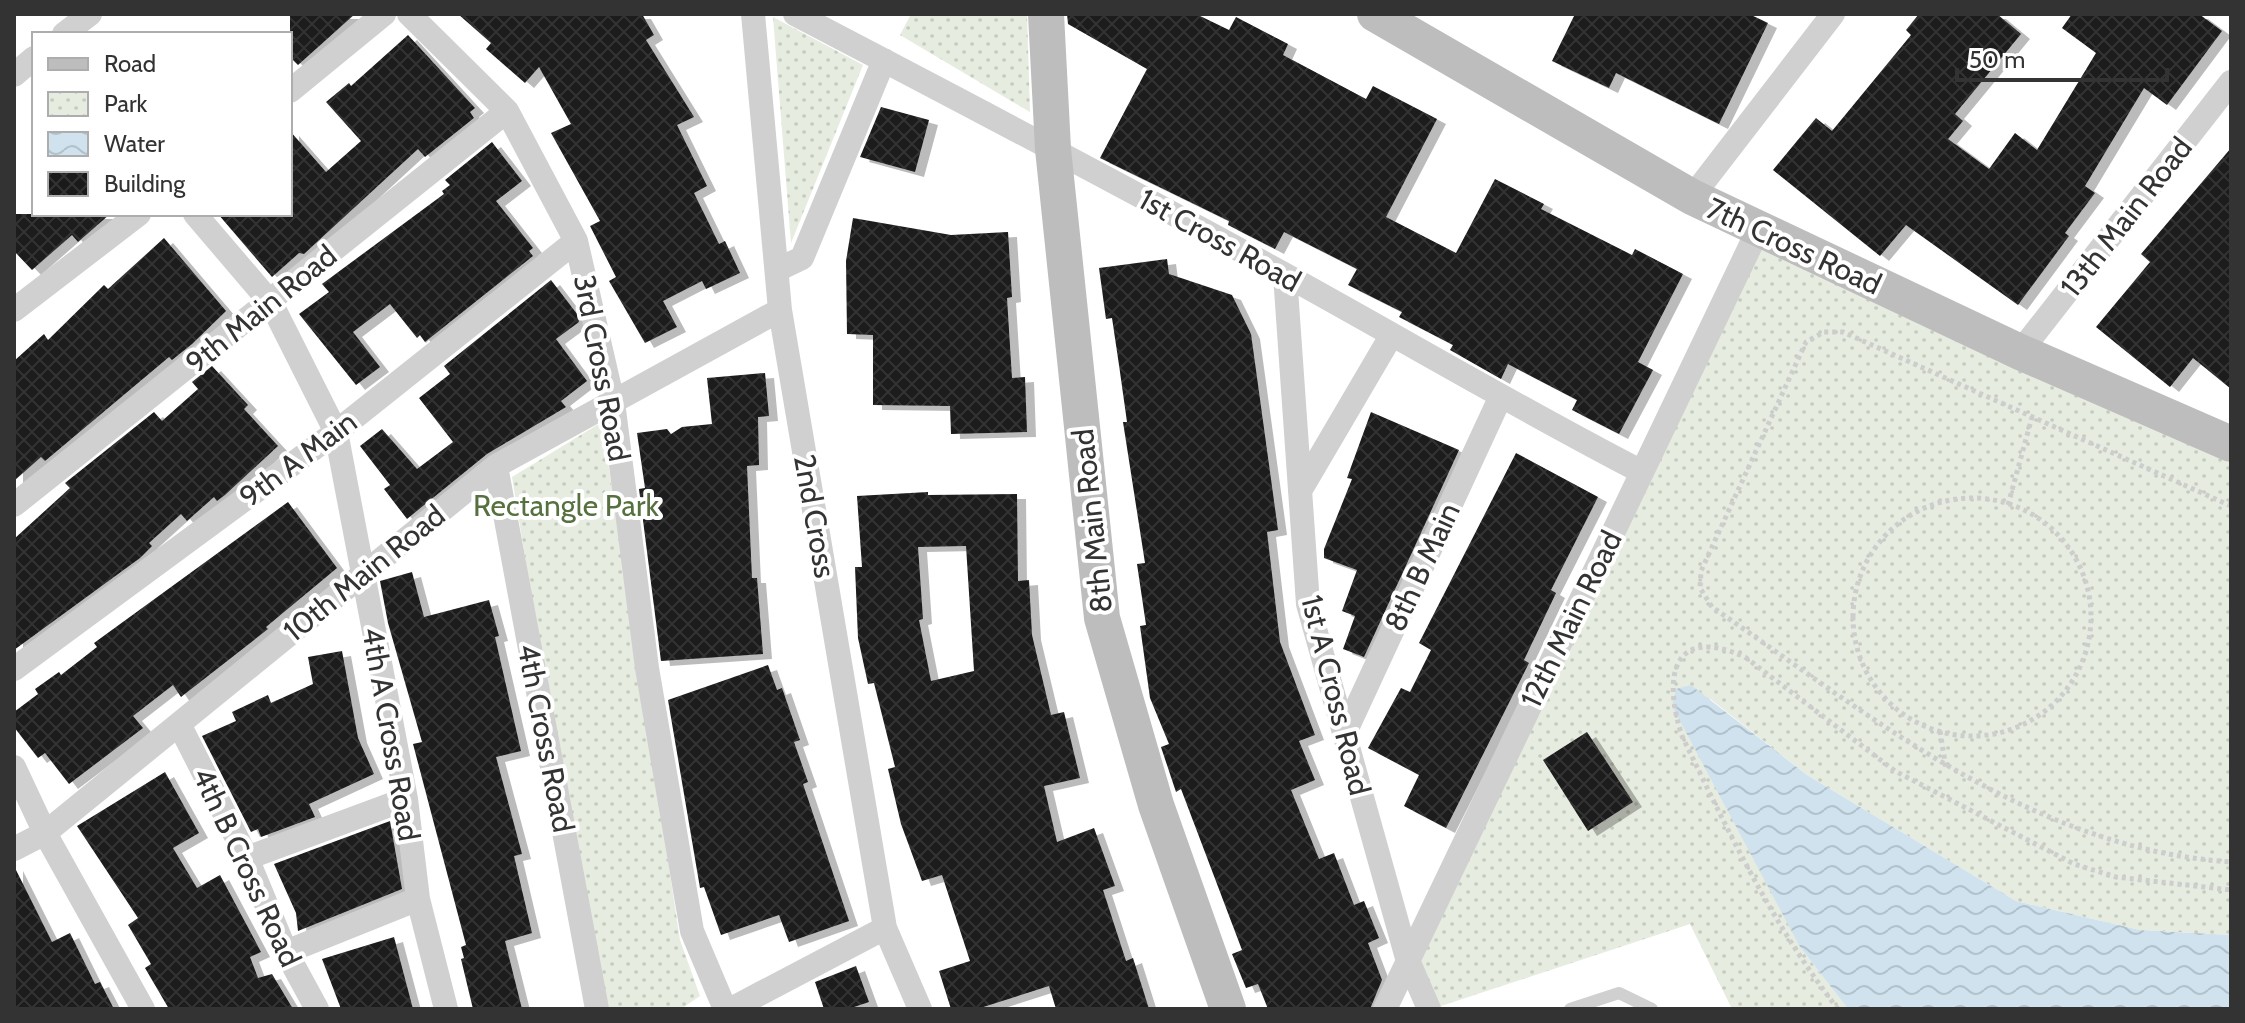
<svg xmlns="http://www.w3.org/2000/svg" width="2245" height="1023" viewBox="0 0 2245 1023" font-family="Cabin,sans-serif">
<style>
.park{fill:url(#park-dots)}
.water{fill:url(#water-waves)}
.building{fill:url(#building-cross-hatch);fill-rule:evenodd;filter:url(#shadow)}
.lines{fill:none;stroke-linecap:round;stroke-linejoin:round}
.path{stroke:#cdcdcd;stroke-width:5;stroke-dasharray:4 4;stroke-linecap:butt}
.lane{stroke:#d0d0d0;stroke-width:12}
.street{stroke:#d0d0d0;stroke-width:24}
.secondary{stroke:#bdbdbd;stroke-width:36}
.labels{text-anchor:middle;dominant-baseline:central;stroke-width:8;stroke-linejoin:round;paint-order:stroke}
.street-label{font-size:30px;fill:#333;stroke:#fff}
.park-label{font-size:30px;fill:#56703f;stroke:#fff}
</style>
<defs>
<pattern id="park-dots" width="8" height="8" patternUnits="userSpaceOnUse" patternTransform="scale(2)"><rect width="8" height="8" fill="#e6ecdf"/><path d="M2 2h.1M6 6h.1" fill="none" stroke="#c6cbc0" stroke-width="1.8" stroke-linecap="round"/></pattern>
<pattern id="water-waves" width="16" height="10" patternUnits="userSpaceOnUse" patternTransform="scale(2)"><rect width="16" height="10" fill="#cfe2ee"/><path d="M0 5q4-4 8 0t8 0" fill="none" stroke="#b2c2cd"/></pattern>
<pattern id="building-cross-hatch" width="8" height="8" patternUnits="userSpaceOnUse" patternTransform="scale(2)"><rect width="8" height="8" fill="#1a1a1a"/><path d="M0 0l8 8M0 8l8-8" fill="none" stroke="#333"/></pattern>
<filter id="shadow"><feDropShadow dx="9" dy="5" stdDeviation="0" flood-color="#0004"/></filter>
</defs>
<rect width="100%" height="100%" fill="#fff"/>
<path class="park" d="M911 14H1027L1030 112 900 35Z
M773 17 863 65 791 243Z
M1747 240 2050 383 2231 463V935L2140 930 2016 901 1807 775 1709 698 1800 947 1848 1009H1732L1690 924 1435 1008 1411 950Z
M602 422 680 940 700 996 681 1009H599L512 477Z"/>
<path class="water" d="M1691 685 1807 775 2016 901 2140 930 2231 935V1009H1848L1800 947 1672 706 1676 689Z"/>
<path class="building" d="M290 14H355L298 65 290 57Z
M458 14H642L654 35 646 40 694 117 677 125 707 186 694 193 719 244 725 241 740 273 706 289 702 281 663 301 677 327 645 343 609 281 616 277 590 226 600 221 551 133 571 124 539 67 525 83 486 49 491 43Z
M1067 14H1196L1229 30 1236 17 1288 44 1283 55 1366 99 1373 86 1437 119 1386 217 1456 253 1495 179 1544 204 1541 209 1632 255 1635 249 1683 274 1638 362 1653 370 1619 434 1572 410 1577 400 1508 364 1501 379 1450 350 1453 345 1399 317 1402 312 1348 285 1357 269 1284 232 1275 249 1228 225 1229 221 1100 158 1147 69 1068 24Z
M1575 14H1749L1768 23 1719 124 1616 73 1609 88 1552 61Z
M1919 14H1997L2021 34 1955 114 1963 121 1948 139 1989 169 2015 133 2037 150 2096 53 2062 28 2072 14H2199L2222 31 2167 105 2144 88 2085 186 2095 193 2065 233 2069 236 2018 305 1906 225 1880 256 1773 170 1816 118 1832 131 1911 35 1906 30Z
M408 35 475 108 470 112 474 118 425 157 418 149 304 254 299 253 272 277 218 214H290V131L326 172 361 141 326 102 349 83 351 86Z
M881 107 929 120 915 172 860 157Z
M492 142 522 181 496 201 533 248 529 251 533 256 425 342 420 335 417 338 390 304 353 332 380 367 356 385 299 314 329 292 322 284 444 194 442 191 450 185 445 180Z
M2231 148V389L2193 358 2170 387 2096 327 2150 262 2141 254Z
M14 214H110L78 242 72 235 32 270 14 251Z
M853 218 951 235 1008 232 1012 297 1007 298 1012 378 1025 377 1027 432 951 434 950 406 873 405V335L847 334 846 261Z
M164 238 226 311 192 344 172 360 169 357 45 461 41 457 14 481V361L44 334 48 340 104 285 108 289Z
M1167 259 1169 274 1232 295 1251 334 1278 530 1267 532 1280 642 1315 735 1299 741 1315 780 1291 790 1319 859 1334 853 1354 905 1364 901 1379 938 1368 943 1382 980 1370 1009H1268L1258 984 1246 988 1232 954 1242 950 1181 789 1176 792 1161 747 1169 744 1150 698 1140 626 1146 625 1137 564 1145 563 1123 422H1127L1119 365 1112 318 1106 319 1099 268Z
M551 280 577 314 579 322 556 339 587 381 561 401 566 407 487 454 407 519 384 489 390 485 360 446 382 429 417 469 453 442 419 398 450 374 444 366Z
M212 366 248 405 244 409 278 446 225 495 217 501 214 497 187 521 181 514 149 543 152 546 140 558 14 650V539L70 488 65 483 154 412 162 421 198 389 192 382Z
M765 373 769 416 758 417 759 465 747 466 752 578H757L763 654 661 661 639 489 645 488 637 433 667 429 671 434 682 427 712 424 707 378Z
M1371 412 1459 450 1364 657 1343 649 1355 616 1342 611 1357 570 1324 558V549L1352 479 1347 478Z
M1516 453 1598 497 1551 590 1556 593 1524 660 1529 663 1446 828 1404 806 1419 775 1368 748 1401 688 1410 692 1431 650 1419 643Z
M928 492V495L1017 494 1018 581 1029 580 1032 635 1051 715 1064 712 1080 778 1044 786 1057 842 1094 828 1115 886 1103 890 1126 961 1133 958 1149 1009H1056L1049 986 977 1009H951L939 971 970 961 942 875 922 881 901 824 888 769 895 767 874 683 868 684 858 638 855 567H862L857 496ZM966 546 974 671 931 681 919 620 923 619 918 547Z
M288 502 337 568 266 627 268 629 181 697 173 685 133 716 143 728 69 784 45 753 38 758 14 727V712L38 694 35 689 59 672 61 675 97 647 94 643Z
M412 572 424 617 489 600 499 636 495 637 521 751 496 757 522 854 514 856 532 933 505 941 522 1009H473L461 959 464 958 461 947 466 945 413 744 422 742 388 623 380 581Z
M342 651 358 738 374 774 309 804 315 817 261 837 258 829 251 832 202 736 236 721 232 712 268 695 271 703 313 684 308 657Z
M768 665 777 690 782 688 800 740 794 742 808 782 803 784 849 921 789 942 779 915 721 935 704 887 700 888 668 700Z
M1587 732 1633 802 1588 831 1543 760Z
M165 772 199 833 173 848 197 888 220 875 261 952 250 957 258 978 272 974 293 1009H169L145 968 151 964 128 925 138 918 77 826Z
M390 821 402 889 298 931 296 913 274 864Z
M14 866 52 942 70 933 95 984 100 982 114 1009H14Z
M394 937 413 1009H341L322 959Z
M856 966 869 1002 848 1009H824L815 982Z"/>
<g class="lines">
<path class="path" d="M1853 617a119 119 0 1 1 238 0a119 119 0 1 1-238 0Z
M2008 505 2032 417
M2231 506 1843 332H1824L1806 342 1701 571 1700 588 1712 607C1871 716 2031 849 2231 862
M1940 731 1946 768
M1838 1009C1773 926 1728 831 1682 736 1663 678 1671 624 1745 657L1895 771 2074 864 2116 877 2231 890"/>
<path class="lane" d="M1570 1009 1619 993 1652 1009"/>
<path class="street" d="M409 14 507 111 576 241 613 402 647 668 692 931 725 1009
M753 14 780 310 885 928 920 1009
M795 14C958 99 1120 184 1282 273 1402 339 1520 409 1642 472
M64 34 90 14
M14 75 34 58
M290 91 384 14
M1692 197 1833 14
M195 214 271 303 336 432 406 799 418 899 446 1009
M777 270 802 258 884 60
M1285 275 1308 604 1407 958 1429 1009
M14 310 139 214
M2020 352 2231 82
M496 466 597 1009
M1300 491 1391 336
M14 505 507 111
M14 669 336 432 576 241
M179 724 247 858 286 952 317 1009
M1344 735 1500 398
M14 767 45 833 143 1009
M14 849 45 833 496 466 780 310
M247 858 406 799
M286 952 418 899
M731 1009 885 928
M1385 1009 1758 230"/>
<path class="secondary" d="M1046 14 1053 149 1102 618 1156 805 1228 1009
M1375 14 1692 197 2020 352 2231 444"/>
</g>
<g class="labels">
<g class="street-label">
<text transform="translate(2126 217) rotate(-52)">13th Main Road</text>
<text transform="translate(1220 240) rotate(29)">1st Cross Road</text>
<text transform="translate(1794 246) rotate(25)">7th Cross Road</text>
<text transform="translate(261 309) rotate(-39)">9th Main Road</text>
<text transform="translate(602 368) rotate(79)">3rd Cross Road</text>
<text transform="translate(298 459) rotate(-37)">9th A Main</text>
<text transform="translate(815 516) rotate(80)">2nd Cross</text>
<text transform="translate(1092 521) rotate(-96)">8th Main Road</text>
<text transform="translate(1422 567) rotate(-65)">8th B Main</text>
<text transform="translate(364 573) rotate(-39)">10th Main Road</text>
<text transform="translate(1571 619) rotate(-64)">12th Main Road</text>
<text transform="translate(1336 695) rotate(76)">1st A Cross Road</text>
<text transform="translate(391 734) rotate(80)">4th A Cross Road</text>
<text transform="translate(546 738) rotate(79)">4th Cross Road</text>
<text transform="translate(247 867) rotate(65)">4th B Cross Road</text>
</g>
<g class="park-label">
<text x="566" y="505">Rectangle Park</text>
</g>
</g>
<rect width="2245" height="1023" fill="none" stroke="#333333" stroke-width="32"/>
<rect x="32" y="32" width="260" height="184" fill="#ffffff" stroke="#adadad" stroke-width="2"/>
<rect x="48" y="58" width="40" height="12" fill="#bdbdbd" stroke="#adadad" stroke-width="2"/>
<text x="104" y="72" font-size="24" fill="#333333">Road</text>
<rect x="48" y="92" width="40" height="24" fill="url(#park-dots)" stroke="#adadad" stroke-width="2"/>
<text x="104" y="112" font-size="24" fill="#333333">Park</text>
<rect x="48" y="132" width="40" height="24" fill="url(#water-waves)" stroke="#adadad" stroke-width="2"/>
<text x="104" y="152" font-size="24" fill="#333333">Water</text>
<rect x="48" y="172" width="40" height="24" fill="url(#building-cross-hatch)" stroke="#adadad" stroke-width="2"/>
<text x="104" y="192" font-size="24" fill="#333333">Building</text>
<path d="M1957 68v12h210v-12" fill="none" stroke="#333333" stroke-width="4"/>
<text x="1969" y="68" font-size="24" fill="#333333" stroke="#ffffff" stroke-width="6" paint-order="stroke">50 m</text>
</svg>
